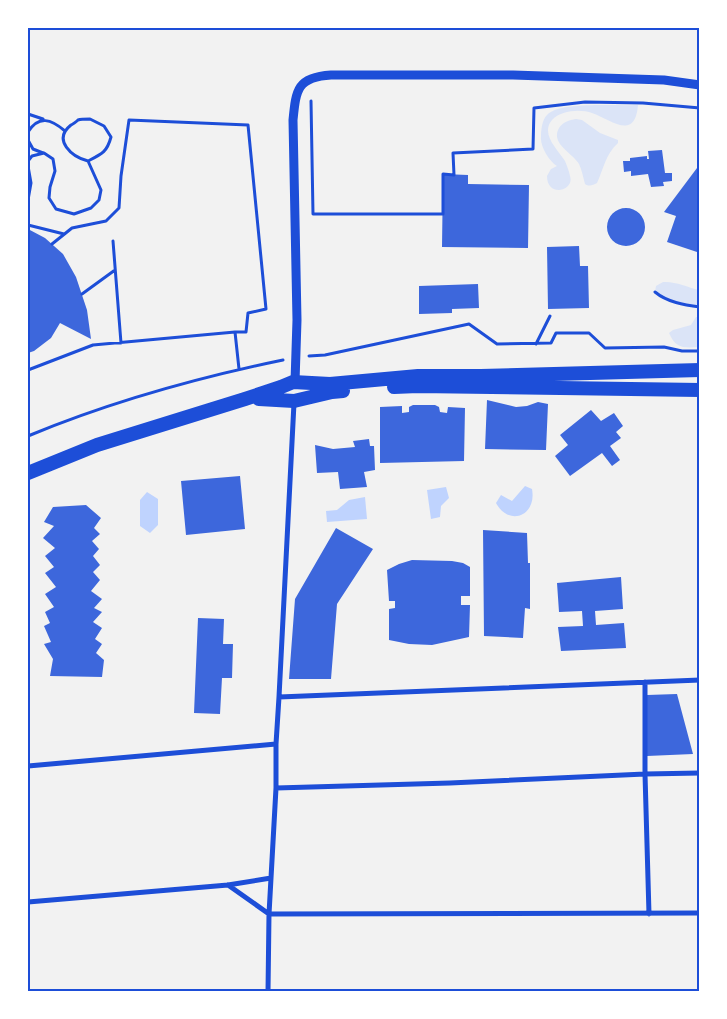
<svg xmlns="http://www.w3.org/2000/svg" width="727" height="1019" viewBox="0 0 727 1019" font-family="Lato,sans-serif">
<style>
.green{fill:#dbe4f7}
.water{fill:#bfd3fe}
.building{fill:#3d67dc}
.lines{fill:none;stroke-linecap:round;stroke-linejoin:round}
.path{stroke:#1d4ed8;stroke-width:3}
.minor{stroke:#1d4ed8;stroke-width:5}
.tertiary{stroke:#1d4ed8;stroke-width:9}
.trunk{stroke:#1d4ed8;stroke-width:14}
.neatline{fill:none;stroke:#1d4ed8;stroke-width:2}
</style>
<rect width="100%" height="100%" fill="#f2f2f2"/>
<path class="green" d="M638 105C635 142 610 119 592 113 581 109 561 110 552 120 540 134 558 150 565 161 567 166 569 171 570 176 575 191 547 198 547 176L551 169 557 166C549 161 540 146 541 137 541 130 542 120 547 115 558 101 619 106 638 105Z
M576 119 582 120 600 133 618 140V143C605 155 604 168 597 183 593 185 589 187 585 184 583 177 582 170 579 164 573 153 550 144 559 128 563 122 569 120 576 119Z
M663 282C675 281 687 287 699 290V307L662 298 655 292 656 286Z
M696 317H699V347C684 348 676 349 669 333L673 330 691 325Z"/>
<path class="water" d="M525 486 532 489C537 516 509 527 496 503L501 495 512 501Z
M446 487 449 498 441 506 440 517 431 519 427 490Z
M147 492 158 499V525L150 533 140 526V500Z
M365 497 367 519 327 522 326 511 337 510 349 500Z"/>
<path class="building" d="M662 150 665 173H672V181L663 182 664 186 651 187 648 174 631 176V171L624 172 623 161H630V158L647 156V159H649L648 151Z
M700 164V253L667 242 676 216 664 212Z
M443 174 468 175V184L529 185 528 248 442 247Z
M607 227a19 19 0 1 1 38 0a19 19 0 1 1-38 0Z
M28 229 45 238 63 254 76 277 87 310 91 339 60 323 51 338 34 351 28 353Z
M579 246 580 266H588L589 308 548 309 547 247Z
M478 284 479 308 452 309V313L419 314V286Z
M487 400 516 407 527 406 538 402 548 404 546 450 485 449Z
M413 405H435L439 407 440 412 447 413 448 407 465 408 464 461 380 463V407L402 406V413L409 412V407Z
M591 410 601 421 614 413 623 426 616 432 621 438 610 446 620 460 612 466 602 453 570 476 555 456 568 445 560 435Z
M369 439 370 446H374L375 470 364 472 367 487 340 489 338 472 317 473 315 445 333 449 355 447 353 441Z
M240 476 245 529 186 535 181 481Z
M86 505 101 518 94 528 100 534 92 541 99 549 93 556 100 565 93 572 100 580 91 591 102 599 94 608 102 612 93 622 102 628 95 639 102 644 96 653 104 660 102 677 50 676 53 659 44 644 51 642 44 626 50 623 45 612 54 607 45 594 56 587 45 573 54 567 45 556 55 548 43 538 54 526 44 522 53 507Z
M336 528 373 549 337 604 331 679H289L295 599Z
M483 530 527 533 528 563H530V609L525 608 523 638 484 636Z
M412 560 452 561 463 563 470 567V596H461V605H470L469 637 432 645 409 644 389 640V609L395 608V601H389L387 570 399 564Z
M621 577 623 609 595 611 596 625 624 623 626 648 561 651 558 627 583 626 582 611 559 612 557 583Z
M198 618 224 619 223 644H233L232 678H222L220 714 194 713Z
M677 694 693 754 647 756V695Z"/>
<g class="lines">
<path class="path" d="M311 101 313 214H443V174L454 175 453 153 533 149 534 108 585 102 643 103 700 108
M28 114 43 119
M90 119 104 126 111 137C107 152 102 154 88 161 72 157 52 140 71 125 72 125 77 121 78 120 81 119 86 119 90 119Z
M28 132C39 115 51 119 65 131
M28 140 33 149 43 153
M28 161 32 156 44 153 53 159 55 171 50 187 49 198 56 209 74 214 91 208 99 200 101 190 88 161
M28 166 31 183 28 200
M28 225 64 234
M113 241 121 343
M52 244 72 228 106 221 119 208 121 176 129 120 248 125 266 309 248 313 246 332H235L239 369
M655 292C667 302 684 305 700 307
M82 294 115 270
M536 344 550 316
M309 356 325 355 469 324 497 344 551 343 556 333H589L605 348 664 347 682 351H700
M28 370 93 345 235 332
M28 436C110 402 196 378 283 360"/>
<path class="minor" d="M645 682V774L649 914
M279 697 700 680
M28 766 276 744
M276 788 450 783 645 774 700 773
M228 885 269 914 700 913
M28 902 228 885 271 878
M268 992 269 914 276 788V744L279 697 294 403"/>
<path class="tertiary" d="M295 382 297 320 293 120C296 90 297 77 331 75H513L664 80 700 85"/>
<path class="trunk" d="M394 387 418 386 700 390
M259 399 294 401 332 392 343 391
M28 473 97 445 245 399 281 387 293 382 330 384 418 376H481L700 370"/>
</g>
<rect width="727" height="1019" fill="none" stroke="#ffffff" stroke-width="58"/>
<rect x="29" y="29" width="669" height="961" class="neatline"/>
</svg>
